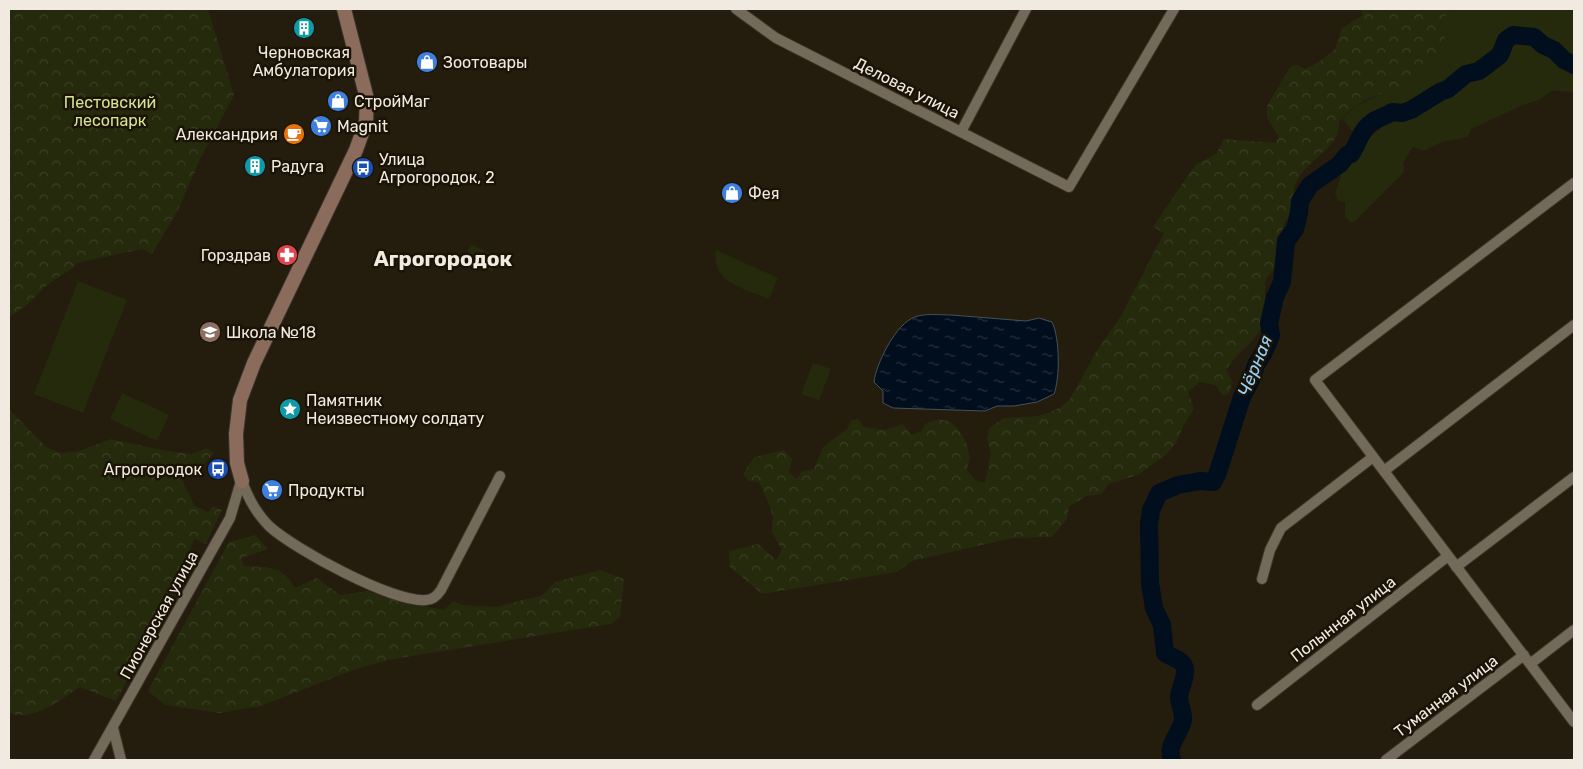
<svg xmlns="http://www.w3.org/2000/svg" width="1583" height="769" viewBox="0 0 1583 769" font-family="Rubik,sans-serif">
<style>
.green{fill:#252a0d}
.forest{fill:url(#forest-crowns)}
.water{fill:url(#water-ripples);stroke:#485058}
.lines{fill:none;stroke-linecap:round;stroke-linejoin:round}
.river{stroke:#000e1e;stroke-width:18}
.street-casing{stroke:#3a342d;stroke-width:12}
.secondary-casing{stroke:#3a342d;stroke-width:16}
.street{stroke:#746a59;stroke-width:10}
.secondary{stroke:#8b6b5b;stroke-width:14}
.labels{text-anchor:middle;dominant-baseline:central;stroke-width:5;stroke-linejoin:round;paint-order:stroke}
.poi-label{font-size:16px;fill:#f0eae1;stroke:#1b1305;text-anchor:start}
.street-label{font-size:16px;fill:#f0eae1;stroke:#1b1305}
.park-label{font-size:16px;fill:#d3e592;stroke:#1b1305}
.water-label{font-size:18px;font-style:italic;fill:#94d1fb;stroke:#1b1305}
.district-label{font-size:21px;font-weight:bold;fill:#f0eae1;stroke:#1b1305}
</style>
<defs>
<pattern id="forest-crowns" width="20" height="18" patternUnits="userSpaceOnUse" patternTransform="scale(1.25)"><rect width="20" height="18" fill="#252a0d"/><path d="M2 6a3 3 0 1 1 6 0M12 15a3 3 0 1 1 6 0" fill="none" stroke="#3a3f24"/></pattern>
<pattern id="water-ripples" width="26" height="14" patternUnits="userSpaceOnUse" patternTransform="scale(1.25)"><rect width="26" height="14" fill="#000e1e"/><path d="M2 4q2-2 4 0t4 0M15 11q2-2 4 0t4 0" fill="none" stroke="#26313e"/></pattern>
</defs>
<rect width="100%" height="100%" fill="#241c0d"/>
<path class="green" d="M1453 9H1574V92L1552 91 1540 99 1521 106 1471 129 1468 137 1442 142 1423 151 1413 147 1403 163 1404 172 1354 222H1350L1345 216V202L1338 201 1335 193 1343 170 1350 159 1360 151 1368 139 1380 129V117L1375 113 1365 121 1357 131 1353 132 1342 118 1356 106 1417 77 1447 34 1440 27 1443 18Z
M471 244 499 258 492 272 464 259Z
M716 250 778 278 769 299C744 288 711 283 716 250Z
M78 281 127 300 83 413 34 394Z
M813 363 831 369 819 400 801 394Z
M122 393 169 415 157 441 110 419Z"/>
<path class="forest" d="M9 9H208L234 95 202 155 178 210 152 254 142 249 77 263 75 266 47 285 27 305 9 317Z
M1360 9H1453L1443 18 1440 27 1447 34C1438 48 1430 68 1416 78 1392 93 1356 97 1339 122 1341 149 1303 161 1295 185 1292 193 1297 204 1293 212 1291 216 1286 219 1284 224 1280 236 1282 255 1277 265 1273 272 1266 276 1265 284 1264 301 1269 309 1262 326 1254 344 1236 353 1226 370L1232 380 1230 393 1223 396 1215 385 1200 382 1188 392 1194 409 1184 425 1176 443 1167 454 1138 475 1108 484 1102 494 1086 496 1069 507 1067 519 1052 537 1012 538 912 561 897 572 762 594 730 567 729 551 758 544 776 560 782 550 772 532 773 517 770 507 759 482 748 481 743 474 754 457 784 450 792 459 789 472 797 479 802 471 814 469 823 447 847 429 851 420 858 419 864 427 885 430 903 424 911 435 922 431 925 424 939 419 951 422 957 428 966 442 970 458 967 470 975 480 985 483 991 453 987 438 989 428 1004 418 1037 416 1048 413 1061 407 1070 399 1096 352 1121 316 1164 233 1153 227 1195 165 1216 154 1224 139 1275 143 1279 138 1267 117V106L1290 67 1297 65 1305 69 1319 62 1335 49 1342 28 1363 15Z
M9 409 46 447 61 453 79 451 111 439 162 450 192 454 207 448 214 453 199 469 181 478 195 506 208 512 213 506 222 510 206 544 194 539 179 585 116 701 80 687C60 700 34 722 9 713Z
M255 535 268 549 241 558 244 566C270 568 280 564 295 588L317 578 340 595 368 591 397 601 444 610 453 601 463 605 495 607 543 595 555 582 600 570 624 579 620 617 611 624 393 659 353 670 261 706 220 713 165 705 148 691 229 542Z"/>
<path class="water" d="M951 315 1026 321 1039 318 1052 322C1060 338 1060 378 1054 394L1037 402 1014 406H997L985 411 893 408 883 403V391L874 382C876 364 896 323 915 317 925 313 940 315 951 315Z"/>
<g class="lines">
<path class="river" d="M1172 760C1166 744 1180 735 1183 720 1184 712 1179 705 1179 697 1180 687 1190 671 1182 663 1179 659 1171 657 1165 653L1162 625 1154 608 1150 583 1149 524 1151 510 1159 493 1178 485 1200 481 1213 482 1217 475 1242 397 1251 380 1256 365 1264 352 1271 335 1269 323 1275 297 1282 282 1286 241 1295 229 1299 213 1300 201 1310 185 1340 164 1347 155 1351 154C1357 146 1359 136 1365 129 1372 119 1383 118 1392 112L1402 113 1411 110 1440 92 1448 89 1466 74 1479 71 1500 55 1506 40 1513 35 1534 37 1543 45 1554 50 1564 60 1574 65"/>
<g class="street-casing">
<path id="street" d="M736 9 776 38 1069 187 1174 9
M961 132 1026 9
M1574 183 1315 380 1574 722
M1384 471 1574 325
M242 481C248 498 256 513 269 526 294 549 393 603 426 600 433 600 437 596 441 590L500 476
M1456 567 1574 477
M1262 579 1270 550 1281 528 1373 457
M1530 664 1574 630
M1257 705 1448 556
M113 728 121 760
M94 760 230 518 241 481
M1386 760 1524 655"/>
</g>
<g class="secondary-casing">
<path id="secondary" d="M242 481 237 463 236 434 240 400 254 363 356 150 366 122 367 99 344 9"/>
</g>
<use href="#street" class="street"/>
<use href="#secondary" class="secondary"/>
</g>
<defs>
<g id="building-disc" transform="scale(1.125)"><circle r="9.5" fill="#0f9aa8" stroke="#1b1305"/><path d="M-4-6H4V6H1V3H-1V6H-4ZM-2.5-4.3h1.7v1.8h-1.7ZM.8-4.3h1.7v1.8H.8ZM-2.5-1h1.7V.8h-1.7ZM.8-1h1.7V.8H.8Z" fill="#fff"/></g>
<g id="shop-disc" transform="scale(1.125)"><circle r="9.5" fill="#3f7fe0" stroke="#1b1305"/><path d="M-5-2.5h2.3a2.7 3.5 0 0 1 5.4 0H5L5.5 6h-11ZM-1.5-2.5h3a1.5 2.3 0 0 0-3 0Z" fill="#fff"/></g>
<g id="supermarket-disc" transform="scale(1.125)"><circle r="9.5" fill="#3f7fe0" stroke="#1b1305"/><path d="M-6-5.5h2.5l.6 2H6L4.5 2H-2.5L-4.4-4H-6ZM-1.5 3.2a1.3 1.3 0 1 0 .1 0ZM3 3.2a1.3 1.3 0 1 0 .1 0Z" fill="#fff"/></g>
<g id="cafe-disc" transform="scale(1.125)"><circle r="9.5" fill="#e8710a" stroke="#1b1305"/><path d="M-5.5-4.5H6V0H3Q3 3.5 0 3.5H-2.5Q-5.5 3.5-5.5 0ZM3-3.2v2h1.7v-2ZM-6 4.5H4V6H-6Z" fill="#fff"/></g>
<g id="bus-disc" transform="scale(1.125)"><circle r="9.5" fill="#1a4fb4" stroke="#1b1305"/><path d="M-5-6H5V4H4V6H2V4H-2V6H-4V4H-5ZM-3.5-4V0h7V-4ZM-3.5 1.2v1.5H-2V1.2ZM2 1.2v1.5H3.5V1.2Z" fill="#fff"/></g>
<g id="pharmacy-disc" transform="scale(1.125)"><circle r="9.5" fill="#e0444e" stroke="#1b1305"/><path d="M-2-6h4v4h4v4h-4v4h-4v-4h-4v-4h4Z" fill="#fff"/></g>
<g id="school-disc" transform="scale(1.125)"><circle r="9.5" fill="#8d6e63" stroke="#1b1305"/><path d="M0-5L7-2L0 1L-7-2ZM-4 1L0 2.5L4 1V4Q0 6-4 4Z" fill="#fff"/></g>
<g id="sight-disc" transform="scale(1.125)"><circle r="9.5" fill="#0f9aa8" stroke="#1b1305"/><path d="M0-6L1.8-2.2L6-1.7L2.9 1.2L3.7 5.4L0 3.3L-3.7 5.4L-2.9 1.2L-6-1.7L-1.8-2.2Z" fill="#fff"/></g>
</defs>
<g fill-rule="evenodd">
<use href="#building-disc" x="304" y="28"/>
<use href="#shop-disc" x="427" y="62"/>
<use href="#shop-disc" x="338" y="101"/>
<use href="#supermarket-disc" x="321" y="126"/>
<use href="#cafe-disc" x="294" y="134"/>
<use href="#building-disc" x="255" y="166"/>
<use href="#bus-disc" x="363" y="168"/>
<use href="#shop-disc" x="732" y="193"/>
<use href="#pharmacy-disc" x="287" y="255"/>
<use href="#school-disc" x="210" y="332"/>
<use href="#sight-disc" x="290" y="409"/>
<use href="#bus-disc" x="218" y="469"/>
<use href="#supermarket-disc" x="272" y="490"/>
</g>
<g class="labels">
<g class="poi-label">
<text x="304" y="52" text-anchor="middle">Черновская<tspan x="304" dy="18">Амбулатория</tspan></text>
<text x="443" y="62">Зоотовары</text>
<text x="354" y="101">СтройМаг</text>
<text x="337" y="126">Magnit</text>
<text x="278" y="134" text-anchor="end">Александрия</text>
<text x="379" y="159">Улица<tspan x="379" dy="18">Агрогородок, 2</tspan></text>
<text x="271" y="166">Радуга</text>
<text x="748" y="193">Фея</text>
<text x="271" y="255" text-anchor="end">Горздрав</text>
<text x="226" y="332">Школа №18</text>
<text x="306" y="400">Памятник<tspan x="306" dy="18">Неизвестному солдату</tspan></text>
<text x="202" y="469" text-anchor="end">Агрогородок</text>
<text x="288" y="490">Продукты</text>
</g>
<g class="street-label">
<text transform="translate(907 88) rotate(27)">Деловая улица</text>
<text transform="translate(159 615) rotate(-61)">Пионерская улица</text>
<text transform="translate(1343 619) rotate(-38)">Полынная улица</text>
<text transform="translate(1446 696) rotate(-37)">Туманная улица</text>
</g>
<g class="park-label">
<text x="110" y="102">Пестовский<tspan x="110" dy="18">лесопарк</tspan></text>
</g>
<g class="water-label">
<text transform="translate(1255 366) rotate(-68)">Чёрная</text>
</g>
<g class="district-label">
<text x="443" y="258">Агрогородок</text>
</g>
</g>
<rect width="1583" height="769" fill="none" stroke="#f0eae1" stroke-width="20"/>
</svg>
